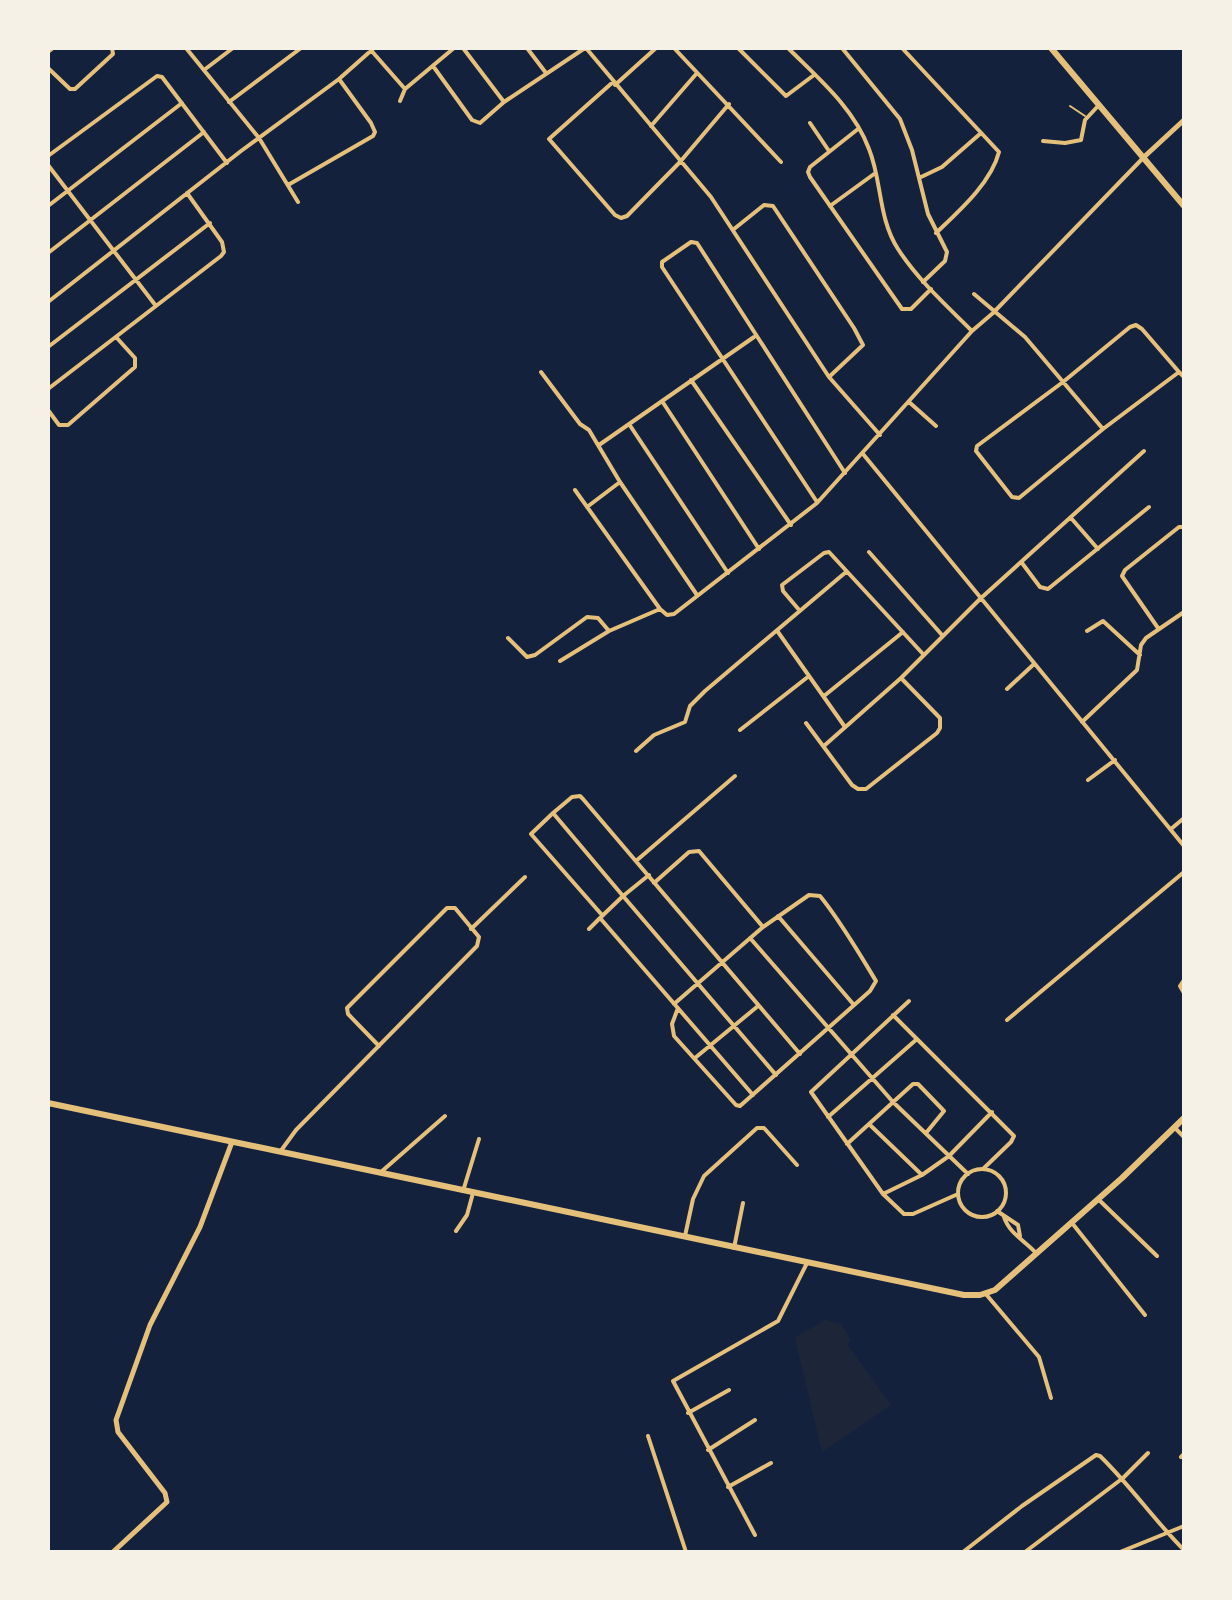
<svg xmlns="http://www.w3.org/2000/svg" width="1232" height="1600" viewBox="0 0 1232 1600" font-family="'DM Sans',sans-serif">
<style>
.green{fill:#1d2539}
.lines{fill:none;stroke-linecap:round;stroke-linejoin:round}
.service{stroke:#e5c07b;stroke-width:2}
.minor{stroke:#e5c07b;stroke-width:4}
.tertiary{stroke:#e5c07b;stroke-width:5}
.secondary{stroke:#e5c07b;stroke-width:6}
</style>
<rect width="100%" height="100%" fill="#14213d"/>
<path class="green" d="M825 1320 841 1324 851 1340 847 1344 891 1405 822 1452 795 1338Z"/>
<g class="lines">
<path class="service" d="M1070 106 1085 116"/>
<path class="minor" d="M186 48 259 138 298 202
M369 48 405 89 454 48
M463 48 504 102
M527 48 546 73
M586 48 711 197 829 377 880 435
M656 48 615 85 613 82 549 139 615 215 621 218 627 216 680 162 729 104
M674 48 781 162
M738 48 786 96 814 75
M788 48C818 78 854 108 869 149 882 181 878 218 898 249 918 280 946 305 972 331
M842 48 900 119 912 150 928 214 947 252 945 261 923 282
M902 48 999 152C991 183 959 211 936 233
M48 52 53 48
M433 66 472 120 480 123 504 102 585 48
M48 68 70 89H75L113 54 112 48
M204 70 233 48
M400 101 405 89
M229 102 301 48
M810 123 829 151
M651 126 697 73
M858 129 810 167 808 172 810 177 902 309H911L931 289
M1043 141 1065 143 1081 140 1085 120 1098 106
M48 156 157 76 162 77 227 163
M48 165 156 306
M919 178 942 167 981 133
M288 185 373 136 375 132 371 123 339 79
M48 206 182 103
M830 206 874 174
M734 229 764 205 773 206 854 328 863 345 829 377
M48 253 204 132
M974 294 1025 337 1103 429
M48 302 241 151 339 79 374 48
M48 347 210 223
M541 372 580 424 589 430 620 482 697 595
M1179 372 1103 429 1019 498 1012 497 976 451 977 446 1063 382 1130 327 1136 325 1142 329 1179 372 1184 377
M691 380 791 525
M48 389 221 256 224 252 222 242 187 193
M662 401 759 549
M909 402 936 426
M48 410 59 425H68L135 367V358L116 337
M629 424 728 573
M599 445 754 337
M863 454 1184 846
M575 490 660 609 667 615 674 614 817 503 972 331 993 313 1144 157
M817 502 662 267V262L691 242 697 243 845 473
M587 507 620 482
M1071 518 1098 549
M869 552 942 635
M1022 563 1040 587 1048 589 1149 507
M800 611 783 591 782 585 824 553 829 552 923 654
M1158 628 1122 576 1125 570 1179 527H1184
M1087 631 1103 621 1140 655
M778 632 845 727
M508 638 527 657 535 655 587 617 598 618 609 631
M560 661 609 631 660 609
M1007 689 1034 664
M824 696 903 632
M1082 722 1137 670 1141 645 1146 638 1184 612
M806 723 852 785 858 789H866L937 733 940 728V718L901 678
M740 730 809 676
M825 745 901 678 980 599 1144 451
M636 751 654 735 685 722 690 706 705 691 846 572
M1088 780 1115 760
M553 813 531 834 602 915
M1171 829 1184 818
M636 861 735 776
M649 875 623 896 776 1075
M654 883 689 852 699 851 763 927
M778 916 854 1005
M471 929 525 877
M589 929 600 918
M750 938 893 1102 968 1174
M1184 980 1180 986 1184 993
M909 1001 811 1092 883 1194 904 1214H913L958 1194
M674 1004 763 927 809 895 820 896 824 901C844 927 859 953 876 981L870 991 740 1106 736 1105 674 1036 672 1024 678 1008
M893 1015 1014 1136 1011 1142 983 1169
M1007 1020 1184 872
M695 1058 758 1006
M753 1095 600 918 623 896 553 813 572 797 580 796 583 799 800 1054
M828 1117 917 1039
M869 1124 922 1175
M1174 1127 1184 1137
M847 1144 913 1084H918L944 1111 926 1133
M280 1152 296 1130 477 946 479 937 455 908H447L347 1008 348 1014 379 1046
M958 1193a24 24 0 1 1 48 0a24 24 0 1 1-48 0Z
M381 1172 445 1116
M463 1191 479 1139
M883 1194 922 1175 949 1156 992 1112
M1098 1199 1157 1256
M997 1211 1018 1225 1020 1236
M1004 1217C1009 1233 1025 1241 1036 1253
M1072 1223 1145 1315
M456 1231 467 1215 473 1193
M685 1236 693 1199 704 1176 757 1128H764L797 1165
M734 1248 743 1203
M985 1293 1039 1357 1051 1398
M688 1413 729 1390
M648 1436 686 1552
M708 1450 755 1420
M1181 1457 1184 1454
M728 1487 771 1463
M755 1535 673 1381 778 1321 807 1263
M963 1552 1022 1506 1096 1455 1100 1456C1130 1485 1154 1520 1184 1550
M1025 1552 1123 1478 1148 1453
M1120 1552 1184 1526"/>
<path class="tertiary" d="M1144 157 1184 120
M113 1552 167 1502 165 1493 118 1432 116 1420 150 1325 200 1227 232 1142"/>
<path class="secondary" d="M1051 48 1184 206
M48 1103 964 1295H980L995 1290 1122 1178 1184 1118"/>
</g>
<rect width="1232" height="1600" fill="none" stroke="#f6f1e7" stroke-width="100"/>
</svg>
